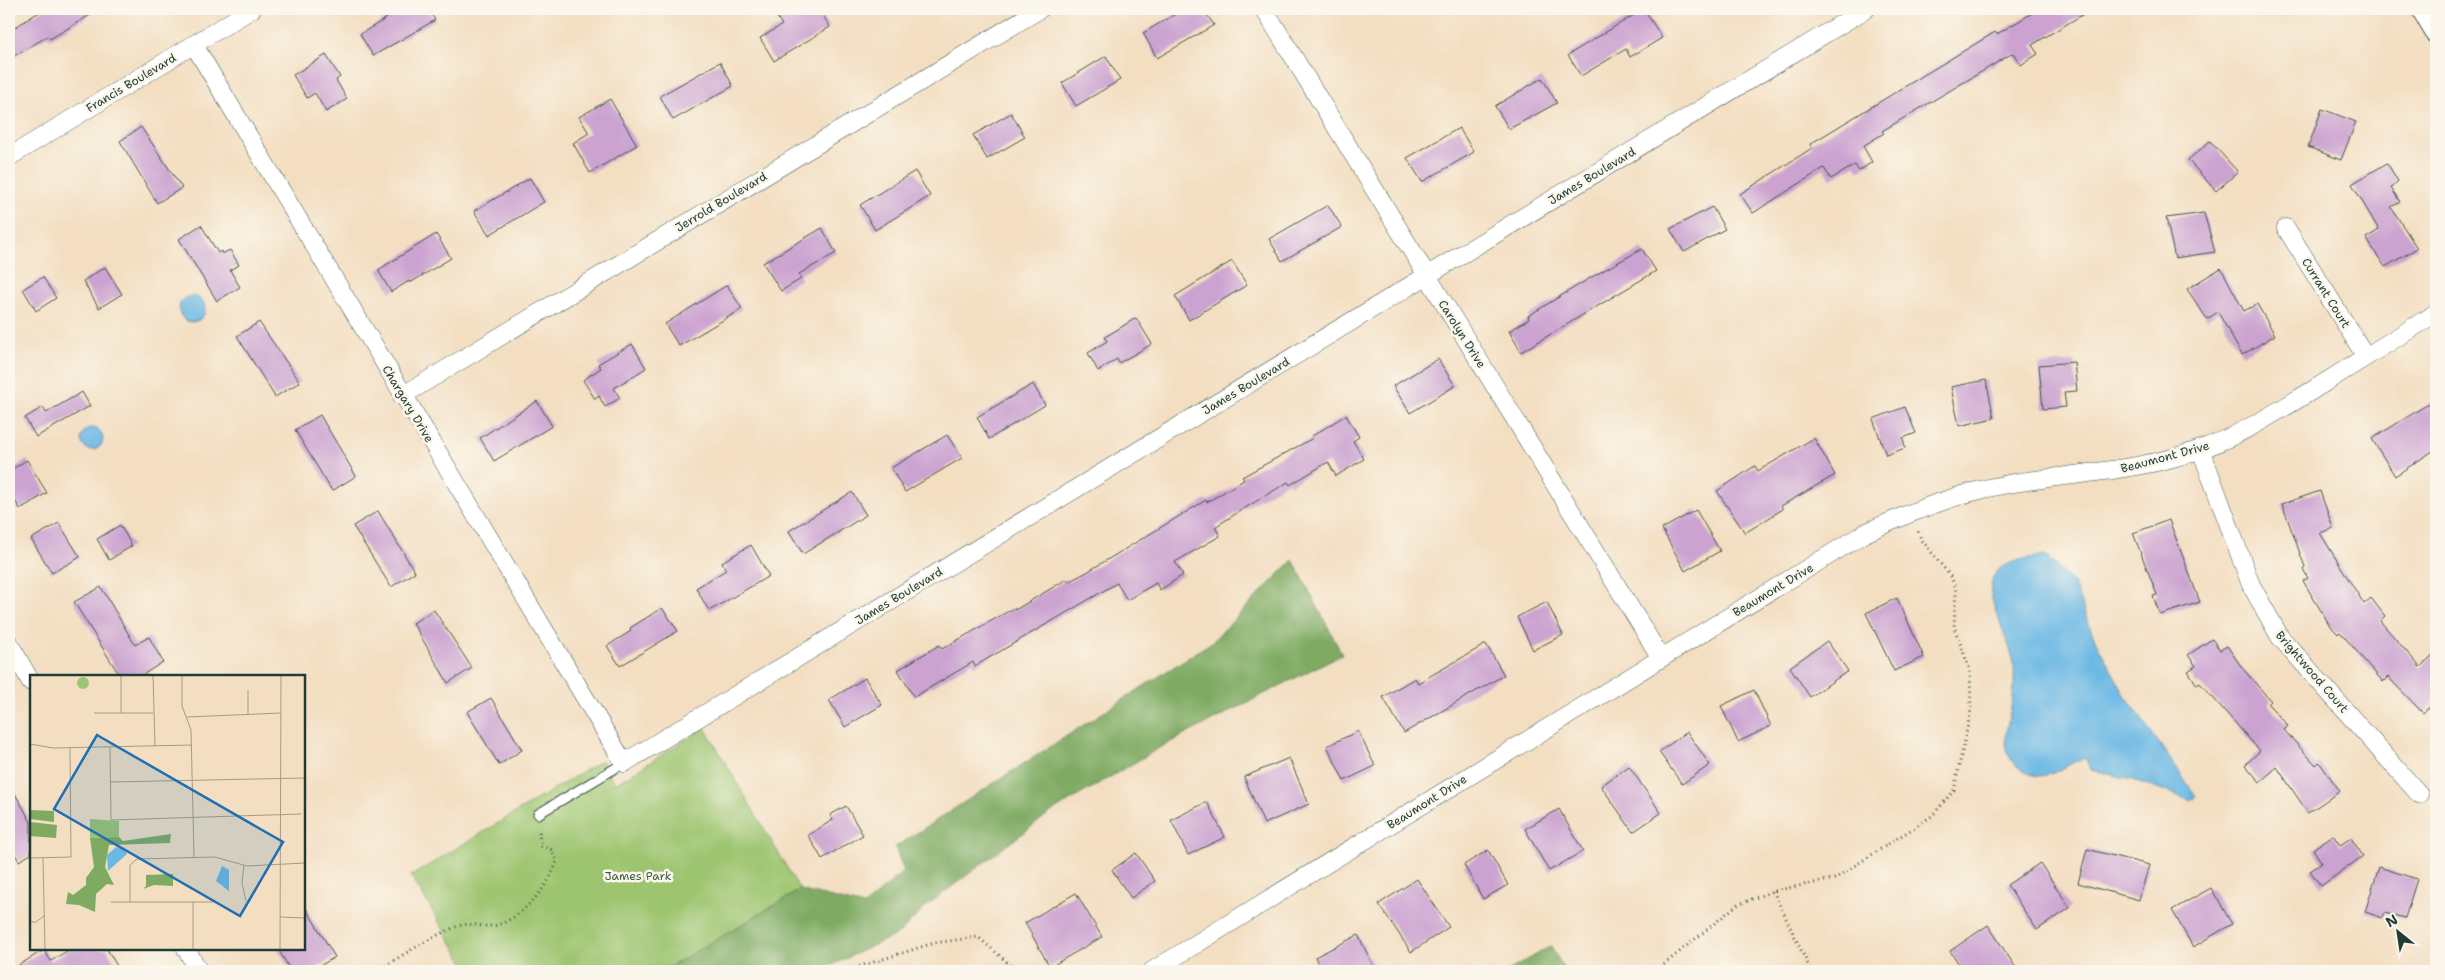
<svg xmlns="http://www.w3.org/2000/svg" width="2445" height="980" viewBox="0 0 2445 980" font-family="'Shantell Sans',sans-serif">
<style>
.green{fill:#9dc570;stroke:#5e8152}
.forest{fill:#7eaa62;stroke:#4e744b}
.water{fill:#6ab8e4;stroke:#447a8c}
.building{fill:#cba2d0}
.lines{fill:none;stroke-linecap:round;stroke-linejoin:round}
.service-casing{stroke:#3f5549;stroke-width:11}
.minor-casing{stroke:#3f5549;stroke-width:19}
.tertiary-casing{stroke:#3f5549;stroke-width:23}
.path{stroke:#3f5549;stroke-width:3;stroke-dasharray:1 4;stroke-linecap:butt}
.service{stroke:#fff;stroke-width:9}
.minor{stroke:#fff;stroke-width:18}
.tertiary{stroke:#fff;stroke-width:21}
.labels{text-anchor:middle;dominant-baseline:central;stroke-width:5;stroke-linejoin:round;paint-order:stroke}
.street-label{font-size:12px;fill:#1f3d34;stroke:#fbf7ec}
.park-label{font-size:12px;fill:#3e5f43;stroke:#fbf7ec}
.inset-road{fill:none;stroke:#9e9e89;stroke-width:1}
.view{fill:#1f6fb2;fill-opacity:0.15;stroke:#1f6fb2;stroke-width:2.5}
.inset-edge{fill:none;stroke:#1f3d34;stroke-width:2.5}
</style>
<rect width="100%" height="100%" fill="#fbf7ec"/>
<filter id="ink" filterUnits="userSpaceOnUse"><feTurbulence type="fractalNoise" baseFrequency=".02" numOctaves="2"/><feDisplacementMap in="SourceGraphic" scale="10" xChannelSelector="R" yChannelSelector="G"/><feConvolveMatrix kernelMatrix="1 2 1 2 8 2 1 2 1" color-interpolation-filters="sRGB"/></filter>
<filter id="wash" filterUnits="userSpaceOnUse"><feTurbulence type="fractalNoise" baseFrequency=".0096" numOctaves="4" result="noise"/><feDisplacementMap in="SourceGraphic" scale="20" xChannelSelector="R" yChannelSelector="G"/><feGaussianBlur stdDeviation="1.12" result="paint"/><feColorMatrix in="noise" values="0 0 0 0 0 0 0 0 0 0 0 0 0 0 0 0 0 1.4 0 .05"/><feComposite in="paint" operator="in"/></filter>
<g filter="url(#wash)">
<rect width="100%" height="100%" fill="#f3dec1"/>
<path class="green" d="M705 728 800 890 663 971H469L411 876 602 760 615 784Z"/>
<path class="forest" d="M1293 560 1342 654 1159 748 1051 812 930 903 900 933 819 971H663L800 890 864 906 904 871 895 847 1212 642Z
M1551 946 1565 971H1508Z"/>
<path class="water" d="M179 309a13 13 0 1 1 26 0a13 13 0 1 1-26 0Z
M81 439a11 11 0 1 1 22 0a11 11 0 1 1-22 0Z
M2046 556 2073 583 2096 642 2125 695 2196 796 2190 801C2157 786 2125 777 2090 770L2086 758C2062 763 2045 790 2017 766 1994 748 2014 710 2014 686 2014 677 2015 667 2013 659 1999 607 1957 563 2046 556Z"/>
<g id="blocks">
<path class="building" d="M44 9H100L50 39 48 36 9 59V31Z
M383 9H428L435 20 373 56 360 34 387 18Z
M772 9H819L830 27 774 61 760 38 782 25Z
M1184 9H1203L1214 25 1157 58 1143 33Z
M1644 9 1662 38 1630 57 1626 49 1581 76 1568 55Z
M2039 9H2092L2032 45 2038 54 2021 65 2013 53 1882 131 1884 133 1863 146 1872 162 1859 171 1855 165 1831 179 1824 168 1753 213 1740 194 1812 148 1810 144 1995 32 1997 34Z
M326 55 340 77 336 80 347 99 326 112 315 93 307 98 293 75Z
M1106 56 1120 80 1076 106 1062 83Z
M720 62 733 86 673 120 660 96Z
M1542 78 1557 103 1509 129 1495 106Z
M610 99 637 145 590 173 573 143 589 133 579 117Z
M2322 109 2356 122 2341 160 2308 147Z
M1011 113 1025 137 987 159 973 135Z
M141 127 182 188 157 203 120 141Z
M1459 128 1474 152 1422 182 1407 158Z
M2210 141 2238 172 2216 191 2188 160Z
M2387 163 2398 181 2391 188 2400 202 2391 207 2417 248 2385 267 2366 238 2379 230 2352 184Z
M915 171 930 196 875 230 860 205Z
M530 178 544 202 489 235 474 211Z
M1328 205 1342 227 1282 261 1269 239Z
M1712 207 1725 229 1684 252 1670 229Z
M2204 213 2215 252 2175 258 2166 218Z
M201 225 218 253 221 251 222 254 230 250 239 265 230 270 240 287 217 301 179 239Z
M822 228 836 253 799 274 801 279 781 291 763 263Z
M436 234 451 258 410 283 409 281 391 292 378 270Z
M1642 249 1656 271 1521 352 1509 331 1529 319 1528 316 1590 278Z
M1232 261 1247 285 1189 320 1175 296Z
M105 267 122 294 99 308 83 281Z
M2221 268 2244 311 2257 304 2275 335 2242 355 2218 312 2207 319 2187 289Z
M43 277 56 298 36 311 23 289Z
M727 285 742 309 679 346 665 324Z
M1136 318 1152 344 1119 363 1117 359 1098 371 1088 353 1107 341 1105 337Z
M259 322 300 382 275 397 237 336Z
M632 344 646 368 614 388 620 398 605 407 599 396 595 399 583 380 601 368 598 364Z
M1438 359 1455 386 1410 413 1393 386Z
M2074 362 2077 391 2064 392 2066 407 2043 409 2039 365Z
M1986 380 1994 418 1959 426 1951 387Z
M1033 384 1045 405 989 439 977 417Z
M82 392 90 406 36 437 25 418 43 407 46 413Z
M2436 399V449L2395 476 2372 439Z
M537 401 552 426 494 461 480 438Z
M1905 407 1916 433 1903 438 1905 448 1886 455 1873 419Z
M320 415 356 476 332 491 295 430Z
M1346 415 1359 437 1353 441 1364 459 1336 476 1328 462 1290 485 1288 482 1240 511 1215 527 1220 536 1175 562 1183 575 1160 590 1156 583 1127 600 1117 583 975 666 973 662 914 697 898 670 939 645 942 649 1014 608 1015 610 1067 579 1068 582 1087 572 1206 500 1207 502 1244 480 1242 477 1313 438 1312 436Z
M947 435 962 458 905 492 891 468Z
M1814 438 1835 475 1781 506 1783 509 1745 533 1717 491 1755 466 1758 471Z
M27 460 47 493 20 509 9 491V471Z
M2320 491 2333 528 2320 533 2364 604 2371 598 2385 616 2380 621 2420 667 2436 652V701L2423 713 2388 677 2383 682 2340 632 2338 634 2329 624 2303 581 2308 578 2303 569 2305 567 2282 504Z
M852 492 866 515 803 554 789 531Z
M1696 510 1720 551 1685 571 1662 529Z
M378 511 415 572 391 587 353 526Z
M2169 520 2200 602 2160 615 2153 596 2157 595 2133 533Z
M59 523 80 557 52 573 31 539Z
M120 525 132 546 109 560 97 539Z
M751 545 769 576 709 611 696 588 726 570 722 562Z
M101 587 135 645 149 637 163 662 141 676H120L74 602Z
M1897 598 1924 657 1894 671 1866 613Z
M1547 602 1563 635 1533 650 1517 617Z
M662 608 678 631 620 666 607 646 631 631 630 628Z
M434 610 472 668 448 683 413 623Z
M2212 639 2220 650 2227 646 2243 669 2271 701 2268 704 2288 726 2284 730 2316 765 2319 762 2340 791 2308 813 2277 767 2260 782 2245 765 2260 751 2200 683 2197 685 2188 671 2196 666 2188 655Z
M1827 641 1848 671 1810 697 1790 667Z
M1486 644 1504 675 1404 733 1383 697 1415 678 1418 683Z
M865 678 882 705 845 727 829 700Z
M1754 690 1771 726 1738 742 1721 706Z
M491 698 522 750 499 765 467 712Z
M1358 731 1375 766 1344 781 1327 746Z
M1687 732 1710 765 1682 784 1659 752Z
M1289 758 1309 804 1264 824 1244 777Z
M1629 766 1661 813 1633 832 1601 786Z
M9 783 31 822V854L19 861 9 844Z
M1207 802 1225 837 1188 855 1171 820Z
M846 806 863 835 822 859 808 835 833 820 830 815Z
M1559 809 1583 851 1549 871 1525 829Z
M2333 835 2340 845 2351 838 2363 856 2321 886 2310 871 2322 863 2313 849Z
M2087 849 2149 865 2139 900 2078 883Z
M1488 850 1508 885 1483 899 1464 865Z
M1136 853 1155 881 1131 898 1112 870Z
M2040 863 2070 908 2037 930 2007 885Z
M2379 867 2417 879 2405 918 2385 913 2383 918 2365 912Z
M1417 879 1449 927 1411 952 1379 904Z
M2211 888 2232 924 2193 947 2172 910Z
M1076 893 1102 937 1050 967 1025 923Z
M304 905 335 957 311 971H291L278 949H304Z
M1988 925 2018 971H1964L1950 951Z
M1358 935 1376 971H1322L1315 957Z
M70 949H107L117 966 109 971H9L44 950 51 961Z"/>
</g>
</g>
<g filter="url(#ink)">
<use href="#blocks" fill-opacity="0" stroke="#3f5549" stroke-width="1"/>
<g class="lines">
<g class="service-casing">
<path id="service" d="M538 814 624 763"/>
</g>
<g class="minor-casing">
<path id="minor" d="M1264 9 1661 658
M194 45 624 763 1866 9
M9 157 252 9
M2286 228 2366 357
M402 396 1040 9
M2201 450 2251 585 2280 637 2419 794
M9 643 31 682
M186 949 199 971
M1152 971 1865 533C1911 512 1957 493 2008 484 2072 473 2139 472 2201 449 2239 436 2273 414 2308 393 2351 366 2393 340 2436 313"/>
</g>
<g class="tertiary-casing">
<path id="tertiary" d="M2422 9 2436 33"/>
</g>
<path class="path" d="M1773 891 1811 971
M377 971C400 957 425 940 451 929 470 920 474 927 492 926 518 923 552 884 557 860L551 850 540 846 539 828
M845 971 934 943 978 937 1015 969V971
M1656 971 1737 905 1773 891 1834 879 1932 816 1954 790 1971 710 1970 670 1954 627 1956 589 1951 577 1921 539 1918 531"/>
<use href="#service" class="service"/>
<use href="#minor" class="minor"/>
<use href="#tertiary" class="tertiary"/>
</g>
</g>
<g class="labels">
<g class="street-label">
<text transform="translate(131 83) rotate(-31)">Francis Boulevard</text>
<text transform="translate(1592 176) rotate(-31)">James Boulevard</text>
<text transform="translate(721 202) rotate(-31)">Jerrold Boulevard</text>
<text transform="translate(2326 293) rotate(58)">Currant Court</text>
<text transform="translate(1462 334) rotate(58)">Carolyn Drive</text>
<text transform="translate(1246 386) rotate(-31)">James Boulevard</text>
<text transform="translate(408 404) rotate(59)">Chargary Drive</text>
<text transform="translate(2165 457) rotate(-15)">Beaumont Drive</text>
<text transform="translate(1773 590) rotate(-31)">Beaumont Drive</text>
<text transform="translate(899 596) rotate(-31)">James Boulevard</text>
<text transform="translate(2312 672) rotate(49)">Brightwood Court</text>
<text transform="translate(1427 802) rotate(-32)">Beaumont Drive</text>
</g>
<g class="park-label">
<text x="638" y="876">James Park</text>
</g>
</g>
<g transform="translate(30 675)">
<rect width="275" height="275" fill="#f3dec1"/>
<path d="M47 8a6 6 0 1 1 12 0a6 6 0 1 1-12 0ZM60 144 89 146V162L60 163Z" fill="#9dc570"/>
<path d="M0 135 24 136V147L0 144ZM0 147 27 150 26 163 0 161ZM141 159 140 168 79 170 75 192 84 210 77 209 66 219 65 237 49 230 36 229 38 217 43 220 56 210V203L64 192 60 163 89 162 93 166ZM143 199V211L124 210 113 214 116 211V200Z" fill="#7eaa62"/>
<path d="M86 172 95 174 97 179 78 196 77 180ZM192 191 199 195V216L186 206Z" fill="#6ab8e4"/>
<path class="inset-road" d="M123 0 125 71M152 0V31L161 55 164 182M218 15V39M64 38H123M91 38V0M157 42 251 38M0 69 23 73 162 70M80 72 81 145 271 139M80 107 275 103M0 183 41 182 40 73M13 183 15 275M214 190 212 208 216 226M81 227H183M100 227V190L107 184 185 182 217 191 275 188M250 242 275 243M0 247H6L15 240M163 275V227M250 275 251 0"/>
<path class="view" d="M67 60 253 167 210 241 24 134Z"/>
<rect width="275" height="275" class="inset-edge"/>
</g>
<rect width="2445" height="980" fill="none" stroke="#fbf7ec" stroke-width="30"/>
<g transform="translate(2398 932) rotate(330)" stroke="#fbf7ec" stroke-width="4" paint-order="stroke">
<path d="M0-4L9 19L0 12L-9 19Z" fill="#1f3d34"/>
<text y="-8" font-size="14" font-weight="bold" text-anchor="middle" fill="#1f3d34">N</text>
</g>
</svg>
